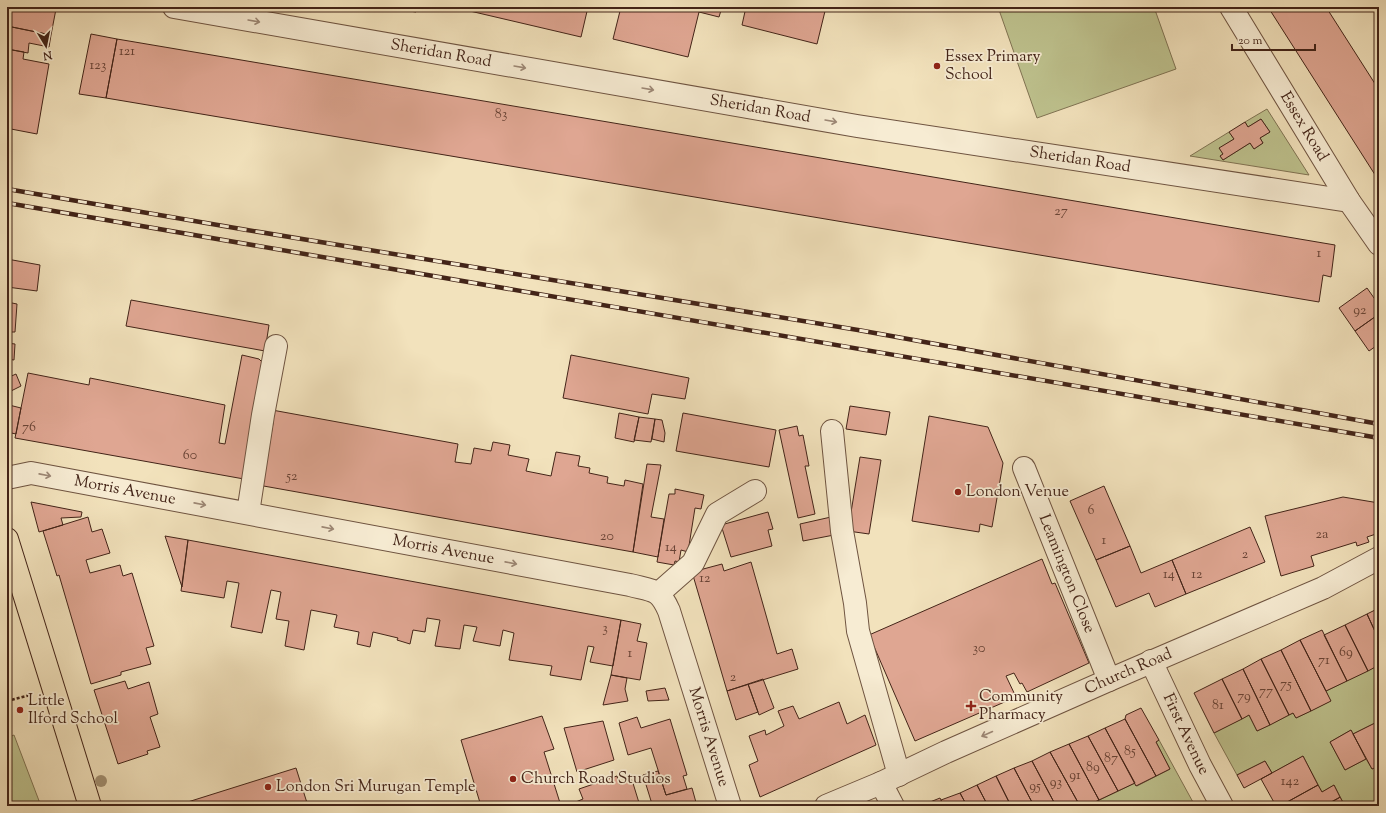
<svg xmlns="http://www.w3.org/2000/svg" width="1386" height="813" viewBox="0 0 1386 813" font-family="'Sorts Mill Goudy',serif">
<style>
.green{fill:#bec28e;stroke:#807353}
.building{fill:#dfa692;stroke:#432418}
.lines{fill:none;stroke-linecap:round;stroke-linejoin:round}
.minor-casing{stroke:#6f5441;stroke-width:24}
.major-casing{stroke:#432418;stroke-width:24}
.path{stroke:#432418;stroke-width:2.5;stroke-dasharray:3 2;stroke-linecap:butt}
.minor{stroke:#f7ecd3;stroke-width:22}
.major{stroke:#f2e2bc;stroke-width:22}
.rail-casing{stroke:#432418;stroke-width:4.5}
.rail{stroke:#f7ecd3;stroke-width:3;stroke-dasharray:9;stroke-linecap:butt}
.tree{fill:#a39072}
.oneway{stroke:#9d8876}
.poi-dot{fill:#8f2418;stroke:#f7ecd3;stroke-width:1.5}
.labels{text-anchor:middle;dominant-baseline:central;stroke-width:3.5;stroke-linejoin:round;paint-order:stroke}
.number-label{font-size:14px;fill:#6a4436}
.street-label{font-size:16px;fill:#432418;stroke:#f7ecd3}
.poi-label{font-size:16px;fill:#432418;stroke:#f7ecd3;text-anchor:start}
</style>
<rect width="100%" height="100%" fill="#f2e2bc"/>
<filter id="stains"><feTurbulence type="fractalNoise" baseFrequency=".005" numOctaves="4"/><feColorMatrix values="0 0 0 0 .2 0 0 0 0 .09 0 0 0 0 .02 0 0 0 .5 -.17"/></filter>
<radialGradient id="worn" r=".72"><stop offset=".6" stop-color="#630" stop-opacity="0"/><stop offset="1" stop-color="#630" stop-opacity=".3"/></radialGradient>
<path class="green" d="M998 7H1154L1176 69 1037 118Z
M1267 109 1309 175 1190 156 1229 132 1234 139 1220 148 1223 154 1220 156 1223 160 1250 143 1254 149 1263 143 1260 138 1270 132 1261 119 1248 127 1245 122Z
M1379 665V721L1353 734 1351 730 1330 742 1345 770 1366 759 1372 769 1379 766V806H1345L1334 785 1322 792 1303 756 1272 773 1265 761 1237 775 1214 733 1249 715 1257 731 1293 713 1296 718 1330 701 1326 691Z
M14 735 41 806H7V738Z
M1159 740 1194 804 1190 806H1087L1135 783 1137 786 1170 769 1156 742Z"/>
<path class="building" d="M7 7H28L36 9 37 7H46L56 9 51 35 7 26Z
M383 7H417L416 12Z
M457 7H588L581 37 457 8Z
M621 7H722L719 17 699 12 688 57 613 39Z
M746 7H826L817 44 742 25Z
M1268 7H1326L1379 90V181Z
M7 26 51 35 49 47 29 43 28 53 7 49Z
M91 34 117 39 106 98 79 94Z
M117 39 1335 245 1331 277 1323 275 1319 302 106 98Z
M7 49 24 52 23 59 49 64 37 134 11 129 10 136 7 135Z
M1261 119 1270 132 1260 138 1263 143 1254 149 1250 143 1223 160 1220 156 1223 154 1219 148 1234 139 1229 132 1245 122 1248 127Z
M7 259 40 265 37 291 7 287Z
M1367 288 1379 305V314L1355 331 1339 308Z
M131 300 269 325 265 351 126 326Z
M7 302 17 304 15 332H7Z
M1379 314V344L1369 351 1355 331Z
M7 343 15 344 14 360 7 359Z
M242 355 259 359 262 362 244 479 15 438 28 373 89 385 90 378 225 405 219 443 225 444Z
M571 355 689 378 685 399 652 394 648 414 563 398Z
M16 374 21 386 7 393V378Z
M9 405 21 408 16 434 7 432V413Z
M850 406 890 412 886 435 846 429Z
M272 410 458 444 455 462 471 464 474 448 491 451 493 442 510 445 508 455 529 459 526 471 551 476 556 452 580 456 578 466 590 468 589 473 608 477 607 483 624 486 625 480 643 484 633 552 258 485 268 453 273 423H270Z
M619 413 639 417 634 442 615 438Z
M683 413 776 430 769 467 676 451Z
M929 416 988 427 1003 463 992 527 980 524 979 532 912 521Z
M639 417 655 419 651 442 634 440Z
M655 419 662 420 665 433 664 442 652 439Z
M797 426 799 436 803 435 809 466H805L815 514 798 518 779 430Z
M860 457 881 460 869 534 848 531Z
M647 464 661 465 651 517 664 519 658 557 633 552Z
M1104 486 1130 546 1096 560 1070 501Z
M675 489 704 495 701 509 695 508 688 552 681 550 679 562 675 561 674 565 657 562 669 494H675Z
M1343 497 1379 503V533L1367 537 1369 542 1357 546 1356 542 1311 556 1314 566 1281 576 1265 516Z
M31 502 82 512 81 517 61 518 63 525 39 532Z
M768 512 773 529 768 530 772 546 731 557 721 525Z
M88 517 92 532 102 529 110 553 86 560 90 573 120 565 123 576 132 573 154 646 146 648 151 664 121 672V675L91 684 59 575 57 576 43 531Z
M831 517 834 535 803 541 800 524Z
M1250 527 1265 562 1186 594 1172 560Z
M165 536 188 540 182 587Z
M188 540 621 620 613 666 590 662 594 647 588 646 581 680 550 675 552 666 509 660 514 633 503 630 500 646 473 641 477 627 464 625 460 649 435 646 440 620 427 618 425 632 413 630 410 644 397 640 398 638 373 632 370 647 357 644 359 632 334 627 337 615 311 610 304 650 285 646 289 621 276 619 281 592 271 590 262 633 231 627 239 583 227 581 224 598 181 591Z
M1130 546 1141 573 1172 560 1186 594 1155 607 1149 593 1116 607 1096 560Z
M1042 559 1052 584 1055 583 1089 663 1027 692 1022 683 1020 684 1014 673 1006 676 1016 697 915 741 869 635Z
M751 562 777 654 792 649 798 669 727 691 692 572 722 564 724 571Z
M1379 608V640L1367 614Z
M1367 614 1379 640V665L1368 671 1345 625Z
M621 620 641 624 637 641 647 643 640 680 611 675Z
M1345 625 1368 671 1347 681 1324 635Z
M1322 630 1347 681 1326 691 1300 640Z
M1300 640 1331 701 1311 711 1281 650Z
M1281 650 1311 711 1296 718 1293 713 1289 715 1261 659Z
M1261 659 1289 715 1270 725 1243 669Z
M1243 669 1270 725 1257 731 1249 715 1242 719 1222 679Z
M611 675 627 678 625 689 628 701 603 705Z
M763 679 774 708 759 715 748 684Z
M1222 679 1242 719 1214 733 1194 693Z
M125 681 128 689 149 682 158 714 150 717 160 747 147 751 148 754 118 764 94 690Z
M748 684 758 712 736 720 727 691Z
M665 688 669 700 648 701 646 691Z
M839 702 847 724 865 715 876 745 760 797 749 765 758 761 749 736 765 730 766 735 784 726 778 711 793 706 799 719Z
M1141 708 1159 740 1156 742 1170 769 1156 776 1125 719 1126 715Z
M542 716 554 749 544 752 561 806H481L461 740Z
M637 717 641 728 670 719 687 775 683 776 687 789 666 795 651 748 628 755 619 723Z
M1125 719 1156 776 1136 786 1105 728Z
M603 721 614 760 577 772 564 728Z
M1377 722 1379 725V766L1372 769 1353 734Z
M1105 728 1135 783 1118 791 1088 736Z
M1351 730 1366 759 1345 770 1330 742Z
M1088 736 1118 791 1099 800 1069 744Z
M1069 744 1099 800 1087 806H1080L1050 752Z
M1050 752 1080 806H1056L1032 761Z
M1303 756 1318 785 1280 806H1276L1261 779Z
M1032 761 1056 806H1034L1014 768Z
M1265 761 1272 773 1244 788 1237 775Z
M296 768 308 806H175Z
M1014 768 1034 806H1011L996 776Z
M658 771 666 795 692 788 697 806H643L652 804 643 775Z
M617 776 619 784 632 780 640 806H566L583 799 579 789Z
M996 776 1011 806H988L977 785Z
M977 785 988 806H967L960 793Z
M1318 785 1322 792 1334 785 1340 797 1324 806H1280Z
M960 793 967 806H944L941 800Z
M1340 797 1345 806H1324L1339 798Z
M940 798 944 806H920Z"/>
<g class="lines">
<g class="minor-casing">
<g id="minor">
<path id="s1" d="M174 7 857 126 1349 201"/>
<path id="s2" d="M1231 7 1349 201 1379 244"/>
<path d="M832 431 842 531 855 603 858 631 899 775"/>
<path id="s3" d="M1024 468 1109 680"/>
<path id="s4" d="M7 478 31 473 630 585C653 591 659 588 669 611L730 806"/>
<path d="M248 513 263 415 276 346"/>
<path d="M659 593 693 563 717 514 755 491"/>
<path id="s5" d="M1151 661 1200 765 1222 806"/>
<path d="M881 783 893 806"/>
<path id="s6" d="M826 806 881 783 946 752 1109 680 1323 588 1379 558"/>
</g>
</g>
<g class="major-casing">
<path id="major" d="M7 539 90 806"/>
</g>
<path class="path" d="M7 701 30 695"/>
<use href="#minor" class="minor"/>
<use href="#major" class="major"/>
<g class="rail-casing">
<path id="rail" d="M7 189 247 230 858 330 1379 424
M7 203 1379 438"/>
</g>
<use href="#rail" class="rail"/>
</g>
<circle class="tree" cx="101" cy="781" r="6"/>
<defs><path id="oneway-shaft" d="M-6 0H5M1.5-3L5.5 0L1.5 3" fill="none" stroke-width="1.6" stroke-linecap="round" stroke-linejoin="round"/></defs>
<g class="oneway">
<use href="#oneway-shaft" transform="translate(254 21) rotate(10)"/>
<use href="#oneway-shaft" transform="translate(520 67) rotate(10)"/>
<use href="#oneway-shaft" transform="translate(648 89) rotate(10)"/>
<use href="#oneway-shaft" transform="translate(831 121) rotate(10)"/>
<use href="#oneway-shaft" transform="translate(45 475) rotate(11)"/>
<use href="#oneway-shaft" transform="translate(200 504) rotate(11)"/>
<use href="#oneway-shaft" transform="translate(328 528) rotate(11)"/>
<use href="#oneway-shaft" transform="translate(511 563) rotate(11)"/>
<use href="#oneway-shaft" transform="translate(987 734) rotate(156)"/>
</g>
<g class="poi-dot">
<circle cx="937" cy="66" r="4"/>
<circle cx="958" cy="492" r="4"/>
<path d="M969 700h4v4h4v4h-4v4h-4v-4h-4v-4h4z"/>
<circle cx="20" cy="710" r="4"/>
<circle cx="513" cy="779" r="4"/>
<circle cx="268" cy="787" r="4"/>
</g>
<g class="labels">
<g class="number-label">
<text x="127" y="52">121</text>
<text x="98" y="66">123</text>
<text x="501" y="115">83</text>
<text x="1061" y="212">27</text>
<text x="1319" y="254">1</text>
<text x="1360" y="311">92</text>
<text x="29" y="428">76</text>
<text x="190" y="456">60</text>
<text x="292" y="477">52</text>
<text x="1091" y="511">6</text>
<text x="1322" y="535">2a</text>
<text x="607" y="537">20</text>
<text x="1104" y="541">1</text>
<text x="671" y="548">14</text>
<text x="1245" y="555">2</text>
<text x="1169" y="575">14</text>
<text x="1197" y="575">12</text>
<text x="705" y="579">12</text>
<text x="605" y="629">3</text>
<text x="979" y="649">30</text>
<text x="1346" y="653">69</text>
<text x="630" y="654">1</text>
<text x="1324" y="661">71</text>
<text x="733" y="678">2</text>
<text x="1286" y="685">75</text>
<text x="1266" y="692">77</text>
<text x="1244" y="697">79</text>
<text x="1218" y="706">81</text>
<text x="1130" y="752">85</text>
<text x="1111" y="759">87</text>
<text x="1093" y="768">89</text>
<text x="1075" y="776">91</text>
<text x="1290" y="782">142</text>
<text x="1056" y="783">93</text>
<text x="1035" y="787">95</text>
</g>
<g class="street-label">
<text stroke="none"><textPath href="#s1" startOffset="271">Sheridan Road</textPath></text>
<text stroke="none"><textPath href="#s1" startOffset="595">Sheridan Road</textPath></text>
<text stroke="none"><textPath href="#s2" startOffset="140">Essex Road</textPath></text>
<text stroke="none"><textPath href="#s1" startOffset="919">Sheridan Road</textPath></text>
<text stroke="none"><textPath href="#s4" startOffset="120">Morris Avenue</textPath></text>
<text stroke="none"><textPath href="#s4" startOffset="444">Morris Avenue</textPath></text>
<text stroke="none"><textPath href="#s3" startOffset="114">Leamington Close</textPath></text>
<text stroke="none"><textPath href="#s6" startOffset="331">Church Road</textPath></text>
<text stroke="none"><textPath href="#s5" startOffset="81">First Avenue</textPath></text>
<text stroke="none"><textPath href="#s4" startOffset="816">Morris Avenue</textPath></text>
</g>
<g class="poi-label">
<text x="945" y="57">Essex Primary<tspan x="945" dy="18">School</tspan></text>
<text x="966" y="492">London Venue</text>
<text x="979" y="697">Community<tspan x="979" dy="18">Pharmacy</tspan></text>
<text x="28" y="701">Little<tspan x="28" dy="18">Ilford School</tspan></text>
<text x="521" y="779">Church Road Studios</text>
<text x="276" y="787">London Sri Murugan Temple</text>
</g>
</g>
<rect width="1386" height="813" fill="none" stroke="#f2e2bc" stroke-width="24"/>
<rect x="8" y="8" width="1370" height="797" fill="none" stroke="#432418" stroke-width="2"/>
<rect x="12" y="12" width="1362" height="789" fill="none" stroke="#432418"/>
<g transform="translate(46 46) rotate(170)" stroke="#f7ecd3" stroke-width="3" paint-order="stroke">
<path d="M0-3L7 15L0 10L-7 15Z" fill="#432418"/>
<text y="-6" font-size="11" font-weight="bold" text-anchor="middle" fill="#432418">N</text>
</g>
<path d="M1232 44v6h83v-6" fill="none" stroke="#432418" stroke-width="2"/>
<text x="1238" y="44" font-size="12" fill="#432418" stroke="#f7ecd3" stroke-width="3" paint-order="stroke">20 m</text>
<rect width="100%" height="100%" filter="url(#stains)"/>
<rect width="100%" height="100%" fill="url(#worn)"/>
</svg>
